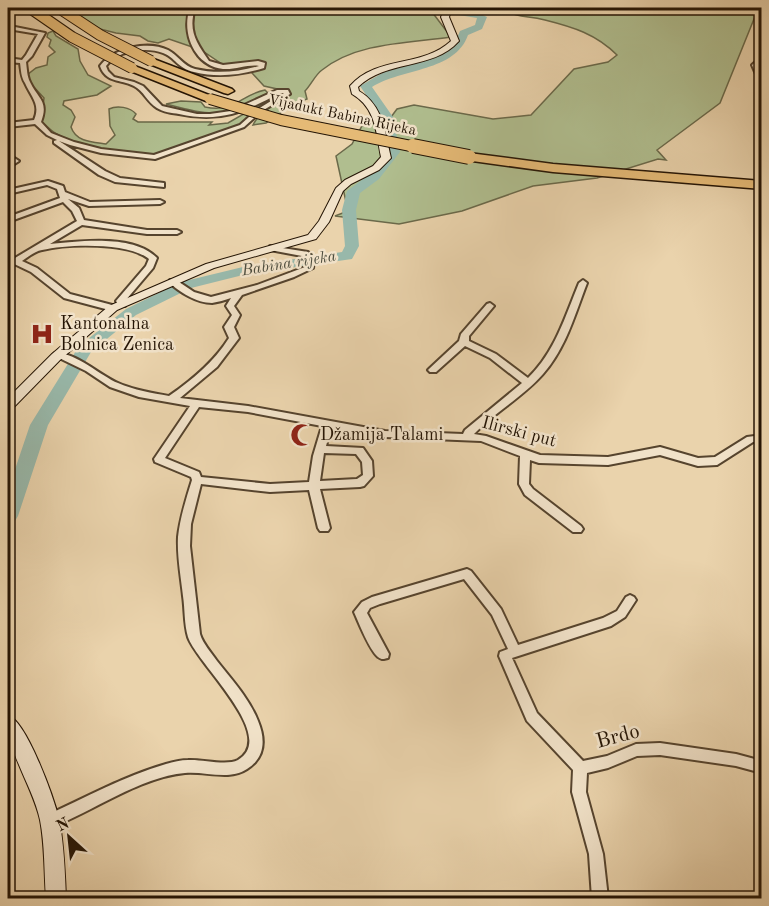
<svg xmlns="http://www.w3.org/2000/svg" width="769" height="906" viewBox="0 0 769 906" font-family="'Old Standard TT',serif">
<style>
.green{fill:#b0be8f;stroke:#6a694a;stroke-width:1.5}
.lines{fill:none;stroke-linecap:round;stroke-linejoin:round}
.river{fill:#98b8aa;fill-rule:evenodd}
.street-casing{stroke:#56442e;stroke-width:4}
.secondary-casing{stroke:#241404;stroke-width:2}
.highway-casing{stroke:#241404;stroke-width:3}
.street{fill:#f1e2c9;fill-rule:evenodd}
.secondary{fill:#f1e2c9;fill-rule:evenodd}
.highway{fill:#e5ba76;fill-rule:evenodd}
.highway-bridge-far1-casing{stroke:#241404;stroke-width:12;stroke-linecap:butt}
.highway-bridge-casing{stroke:#241404;stroke-width:16;stroke-linecap:butt}
.highway-bridge-far1{stroke:#e5ba76;stroke-width:10}
.highway-bridge{stroke:#e5ba76;stroke-width:14}
.labels{text-anchor:middle;dominant-baseline:central;stroke-width:5;stroke-linejoin:round;paint-order:stroke}
.far-street-label{font-size:15px;fill:#241404;stroke:#f1e2c9}
.far-water-label{font-size:16px;font-style:italic;fill:#4d4d3e;stroke:#f1e2c9}
.poi-label{font-size:18px;fill:#241404;stroke:#f1e2c9;text-anchor:start}
.street-label{font-size:18px;fill:#241404;stroke:#f1e2c9}
.near-street-label{font-size:21px;fill:#241404;stroke:#f1e2c9}
</style>
<rect width="100%" height="100%" fill="#ead3ac"/>
<filter id="stains"><feTurbulence type="fractalNoise" baseFrequency=".00333" numOctaves="4"/><feColorMatrix values="0 0 0 0 .2 0 0 0 0 .09 0 0 0 0 .02 0 0 0 .5 -.17"/></filter>
<radialGradient id="worn" r=".72"><stop offset=".6" stop-color="#630" stop-opacity="0"/><stop offset="1" stop-color="#630" stop-opacity=".3"/></radialGradient>
<path class="green" d="M68 8H429L451 37C409 43 357 42 322 70 315 75 311 85 305 91L307 99 287 106 279 115 266 123 253 125C260 111 274 105 288 98L286 91 264 86 252 73 259 63 222 64 201 50 169 39 158 43 148 41 140 36 116 33 100 29 76 16Z
M500 8H761V13L754 19 720 103 657 150 666 160 658 159 597 178 533 186 462 211 399 224 335 216 348 211 336 156 352 144 362 126 391 117 397 109 414 105 493 119 531 115 574 69 608 62 617 55C596 34 573 27 545 20 524 15 521 19 500 8Z
M53 31 56 36 78 49 80 61 88 75 111 86 97 95 64 101 63 105 71 110 75 117 71 127C76 142 92 142 106 144L115 135 110 126 109 109C117 105 130 107 136 114L133 119 138 122H212L209 125 228 123 261 104 271 103 249 117 244 123 160 155C128 158 83 151 55 133 50 130 46 125 41 121L44 98 32 85 27 75 36 68 47 65 48 57 55 52 49 46 51 40 47 37 48 33Z
M265 90 268 93 266 96C220 117 215 117 166 104L181 101 201 102 205 107C235 113 240 95 265 90Z"/>
<g class="lines">
<path class="river" d="M431 8 474 11 487 17 482 29 468 35C455 72 402 68 372 87L393 117 400 152 379 179 360 193 356 210 359 246 352 259 247 274 191 288 136 315 91 352 48 425 18 516 15 521 8 523V490L30 425 79 346 126 309 181 282 247 266 342 252 345 246 342 210 347 191 371 173 388 152 381 117 360 86 384 72 449 50 454 45 460 31 475 25 477 18 435 11Z"/>
<g class="street-casing">
<path id="street" d="M190 8H195C188 31 196 42 209 61L223 65 258 61 265 63 264 68C241 75 218 78 194 72 177 68 176 58 163 53 146 46 116 51 106 66L108 71 114 77 134 82 143 86 162 106 197 114H210L231 111 277 90H288L290 94 262 111 244 127 155 159 101 153 70 145 59 141 105 171 120 178 164 183V187L115 182 99 175 54 143V141L57 140 47 135 35 124 8 127V123L34 120C41 104 31 97 25 83 21 77 21 70 20 63L8 62V58L22 60 26 55 38 34 8 29V27L10 26 45 33 32 56 26 62C27 69 27 76 30 82 38 99 49 101 41 122L51 133 74 142 101 149 154 155 240 125 258 109 284 93H280C244 112 220 123 179 114 172 113 163 112 157 108 147 102 144 91 134 86 120 79 106 83 100 66 113 48 148 40 168 50 178 55 183 66 195 69 216 74 239 72 259 66 249 64 235 70 223 69 194 66 181 32 190 8Z
M762 56V62L758 65 762 73V83L759 81 752 65Z
M8 154 19 161 8 168V163L10 161 8 159Z
M48 181 63 186 65 192 90 202 160 200 164 202 160 204 89 206 68 199 79 208 84 220 147 230H177L181 232 177 234H147L82 225 50 244C80 241 134 234 157 258L153 268 125 301 126 304 125 306H119L116 301 146 266 149 259C128 242 68 244 42 250 35 251 28 257 22 261L37 268 70 294 116 306 117 308 113 311 64 298 31 272 8 261V256L15 258 77 221 72 211 63 202 8 222V217L60 198 57 189 47 185 8 194V190Z
M270 246 308 252 314 260 313 268 294 277 242 295 234 306 240 315 234 327 239 338 217 367 180 398 248 406 385 431 463 434 465 430 522 383 490 358 465 346 436 372H430L428 370 430 368 459 341 461 334 487 304 490 303 494 306 469 336V341L496 354 528 378C555 352 565 317 579 283L583 280 587 283C575 314 566 348 543 374 523 397 495 412 474 434L486 436 540 455 608 457 660 447 698 458 715 457 747 437 762 435V442H753L717 465 698 466 660 455 608 465 539 463 530 460 529 484 533 489 581 526 583 529 581 532H573L525 495 519 484 520 456 481 441 385 437 331 428 326 446 363 448 372 461 373 476 364 486 360 487 320 489 330 528 328 531H320L318 528 309 490 270 492 201 484 191 524 190 546 200 634C203 644 211 652 217 661 231 679 249 698 258 721 265 738 266 757 247 769 229 781 205 771 185 773 140 777 92 812 50 828L45 826 43 821 45 816C85 798 124 776 166 764 173 762 181 760 188 760 202 759 226 766 238 760 279 736 197 664 188 637 184 624 185 609 183 596 181 577 177 557 178 537 180 518 186 499 192 480L191 477 155 462 154 459 190 406 139 397 110 387 86 371 53 355 55 353C74 351 101 376 118 383 134 390 152 393 169 396 192 380 214 362 229 338L224 327 232 315 226 306 231 298C225 300 218 302 212 303 197 303 179 292 169 282L170 280H176L194 292 211 297 257 285 305 267 306 260 302 256 270 250ZM199 407 248 412 322 426 313 456 309 482 270 484 201 477 199 472 165 458ZM324 453 356 454 362 462 363 475 357 479 320 481Z
M467 569 471 571 501 609 518 645 603 618 617 611 626 597 630 595 634 597 636 600 625 617 611 626 512 658 537 713 583 761 607 756 636 744 660 743 736 754 762 761V773L736 766 660 755 637 756 608 768 587 773 586 792 603 854 608 898H592L589 854 572 792 573 770 527 721 499 656 500 652 508 649 492 615 464 579 380 604 370 608 367 613 389 654 388 658C383 659 382 660 378 657 369 649 359 623 354 612L362 602 372 597Z"/>
</g>
<g class="secondary-casing">
<path id="secondary" d="M445 8H452L449 17 459 41C432 71 387 59 358 87L359 91C383 105 385 132 391 158L379 170 351 184 343 191 329 222 316 239 214 268 117 310 60 360 13 408 8 409V398L52 354 109 306 206 264 308 235 319 221 336 188 345 180 373 166 381 157C376 132 376 108 352 94L350 86C377 55 422 68 451 41L441 17Z
M8 715C27 722 54 798 59 819 64 844 65 873 66 898H46C44 872 45 845 40 820 33 786 4 748 8 715Z"/>
</g>
<g class="highway-casing">
<path id="highway" d="M151 58 232 89 234 91 228 94 224 93 147 63V59Z
M132 65 214 97 216 99 210 102 206 101 128 70 127 68Z
M469 153 553 164 762 181V189L553 172 465 160 463 157 465 154Z"/>
</g>
<use href="#street" class="street"/>
<use href="#secondary" class="secondary"/>
<use href="#highway" class="highway"/>
<g class="highway-bridge-far1-casing">
<path id="highway-bridge-far1" d="M30 8 72 37 132 68
M59 8 100 35 151 61
M210 99 281 120 421 148"/>
</g>
<g class="highway-bridge-casing">
<path id="highway-bridge" d="M413 146 469 157"/>
</g>
<use href="#highway-bridge-far1" class="highway-bridge-far1"/>
<use href="#highway-bridge" class="highway-bridge"/>
</g>
<defs>
<g id="hospital-bare" transform="scale(1.8)"><path d="M-5-5h3v3.5h4V-5h3V5h-3V1.5h-4V5h-3Z" fill="#8f2418" stroke="#f1e2c9" stroke-width="2.5" paint-order="stroke"/></g>
<g id="mosque-bare" transform="scale(1.8)"><path d="M3.5-4.9A6 6 0 1 0 3.5 4.9A5 5 0 1 1 3.5-4.9Z" fill="#8f2418" stroke="#f1e2c9" stroke-width="2.5" paint-order="stroke"/></g>
</defs>
<g fill-rule="evenodd">
<use href="#hospital-bare" x="42" y="334"/>
<use href="#mosque-bare" x="302" y="435"/>
</g>
<g class="labels">
<g class="far-street-label">
<text transform="translate(342 116) rotate(12)">Vijadukt Babina Rijeka</text>
</g>
<g class="far-water-label">
<text transform="translate(289 264) rotate(-9)">Babina rijeka</text>
</g>
<g class="poi-label">
<text x="60" y="324">Kantonalna<tspan x="60" dy="21">Bolnica Zenica</tspan></text>
<text x="320" y="435">Džamija Talami</text>
</g>
<g class="street-label">
<text transform="translate(519 432) rotate(15)">Ilirski put</text>
</g>
<g class="near-street-label">
<text transform="translate(618 737) rotate(-15)">Brdo</text>
</g>
</g>
<rect width="769" height="906" fill="none" stroke="#ead3ac" stroke-width="30"/>
<rect x="9" y="9" width="751" height="888" fill="none" stroke="#241404" stroke-width="3"/>
<rect x="15" y="15" width="739" height="876" fill="none" stroke="#241404" stroke-width="1.5"/>
<g transform="translate(69 837) rotate(333)" stroke="#f1e2c9" stroke-width="4.5" paint-order="stroke">
<path d="M0-4.5L10 22L0 15L-10 22Z" fill="#241404"/>
<text y="-9" font-size="16" font-weight="bold" text-anchor="middle" fill="#241404">N</text>
</g>
<rect width="100%" height="100%" filter="url(#stains)"/>
<rect width="100%" height="100%" fill="url(#worn)"/>
</svg>
